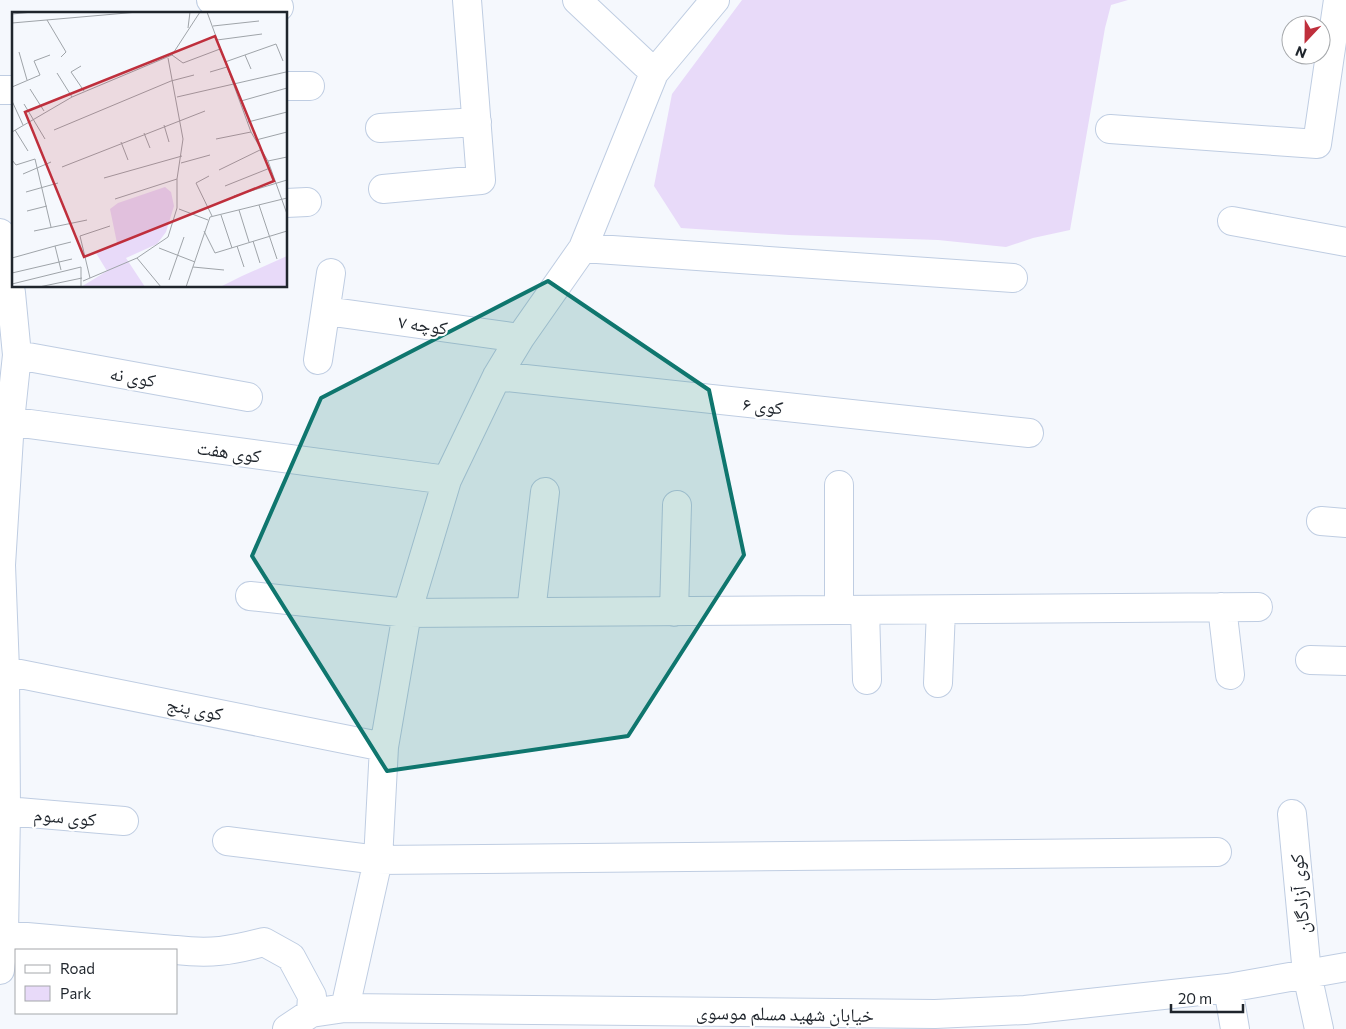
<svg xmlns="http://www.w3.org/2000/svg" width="1346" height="1029" viewBox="0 0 1346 1029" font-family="Commissioner,'Noto Naskh Arabic',sans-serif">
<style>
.green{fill:#e8daf9}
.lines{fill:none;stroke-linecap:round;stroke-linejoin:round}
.minor-casing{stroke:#bfcde2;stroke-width:30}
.minor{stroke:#fff;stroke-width:28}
.marked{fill:#0f766e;fill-opacity:0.2;stroke:#0f766e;stroke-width:4;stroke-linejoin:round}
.labels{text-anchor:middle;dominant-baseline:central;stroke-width:4.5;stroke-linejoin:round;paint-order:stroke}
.street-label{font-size:19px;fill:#1f252c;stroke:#fff}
.inset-road{fill:none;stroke:#9fa4a9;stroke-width:1}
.view{fill:#bf2f3c;fill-opacity:0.15;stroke:#bf2f3c;stroke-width:2.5}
.inset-edge{fill:none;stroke:#1f252c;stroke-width:2.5}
</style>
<rect width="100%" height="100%" fill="#f5f8fd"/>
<path class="green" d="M742 0H1128L1111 5 1105 28 1070 230 1033 238 1006 247 938 240 789 235 681 228 654 186 672 94Z"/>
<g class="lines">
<g class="minor-casing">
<path id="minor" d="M211 0 279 7
M577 0 645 64
M286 86H310
M0 90H14
M380 128 477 122
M1110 129 1317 144 1338 0
M383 189 481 180 467 0
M286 203 307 202
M1232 221 1346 242
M0 233 11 293 17 355 10 421 1 565 5 670 6 811 4 935 0 970
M583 248 1013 278
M326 311 520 338
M17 355 248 397
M318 360 331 273
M497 376 1029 433
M0 420 447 480
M1321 521 1346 523
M250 596 407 613 1258 607
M1222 607 1230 675
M839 610V485
M865 610 867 680
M531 612 545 492
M674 612 677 505
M1310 660 1346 661
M0 670 384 747
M938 683 941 610
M6 811 124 821
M1292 814 1307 974 1319 1029
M227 841 378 860 1217 852
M4 935 174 950
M176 950C211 954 230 951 264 942L291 957 312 996 311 1013
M1228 988 1235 1029
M345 1008 378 860 384 747 407 613 447 480 497 376 520 338 583 248 654 73 715 0
M287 1029 311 1013 345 1008 935 1014 1025 1010 1228 988 1346 967"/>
</g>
<use href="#minor" class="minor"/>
</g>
<path class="marked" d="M548 281 709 390 744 555 628 736 387 771 252 556 321 398Z"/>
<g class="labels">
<g class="street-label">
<text transform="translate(423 324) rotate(8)">کوچه ۷</text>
<text transform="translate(133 376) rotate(10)">کوی نه</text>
<text transform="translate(763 405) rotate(6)">کوی ۶</text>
<text transform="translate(229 451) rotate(8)">کوی هفت</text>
<text transform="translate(195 708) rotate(11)">کوی پنج</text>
<text transform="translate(65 816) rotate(5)">کوی سوم</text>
<text transform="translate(1299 894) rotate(-95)">کوی آزادگان</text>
<text transform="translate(785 1013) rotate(1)">خیابان شهید مسلم موسوی</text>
</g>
</g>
<g transform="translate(12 12)">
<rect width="275" height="275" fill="#f5f8fd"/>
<path d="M153 175 159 180 162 194 154 220 145 232 114 246 133 275H69L95 259 84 241 105 231 98 197 106 191ZM275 244V275H208L230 264Z" fill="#e8daf9"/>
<path class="inset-road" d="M195 0 239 120 256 149 275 202M0 2 21 0M35 8 54 40 49 45M0 11 126 0M201 14 247 9M176 16 178 0M205 28 250 22M7 40 15 68M160 43 171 51 208 37M233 43 239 57M213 50 264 32 271 49M69 54 59 60 72 79M198 60 215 55M45 61 60 85M0 75 28 63 22 49 38 43M18 77 32 99M165 85 274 60M0 89 11 113M229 89 275 76M12 92 33 127M236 110 275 100M152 113 157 130M3 118 16 139M42 118 159 69 182 63M0 120 60 85 160 43 188 0M132 121 138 136M204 127 239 120M244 128 275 120M109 130 116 148M0 148 4 153 23 147 39 215M256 149 275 145M169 151 198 143M50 155 193 99M207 158 250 137M11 162 39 150M197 164 184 171 200 204M92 166 170 144M213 174 258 156M14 180 46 171M222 184 275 168M103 187 165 167M247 193 265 247M167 197 196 208M227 198 237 230M15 199 35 194M209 203 220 236M22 219 75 208M192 219 203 241 275 219M241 229 248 251M43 234 59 230M225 234 232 255M147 236 183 250M0 246 43 234 49 258M125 246 149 275M181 255 212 258M0 261 60 247M78 266 68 224 98 214M157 268 172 225M71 269 125 246 156 225 165 196V167L171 127 156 46M0 272 69 255V275M27 275 70 266M174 275 198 205 275 186"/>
<path class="view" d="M203 24 262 169 72 245 13 100Z"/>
<rect width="275" height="275" class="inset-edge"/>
</g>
<rect x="15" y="949" width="162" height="65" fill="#ffffff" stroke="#a5a8ab"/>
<rect x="25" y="965" width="25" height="8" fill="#ffffff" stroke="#a5a8ab"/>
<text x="60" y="974" font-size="15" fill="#1f252c">Road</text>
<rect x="25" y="986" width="25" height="15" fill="#e8daf9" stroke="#a5a8ab"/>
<text x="60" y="999" font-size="15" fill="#1f252c">Park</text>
<g transform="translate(1306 40) rotate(202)"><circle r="24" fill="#ffffff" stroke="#a5a8ab"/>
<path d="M0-4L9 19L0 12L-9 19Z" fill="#bf2f3c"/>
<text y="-8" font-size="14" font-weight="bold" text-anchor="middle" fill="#1f252c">N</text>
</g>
<path d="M1171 1004v8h72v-8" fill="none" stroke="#1f252c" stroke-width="2.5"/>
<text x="1178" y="1004" font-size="15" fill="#1f252c" stroke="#ffffff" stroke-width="4" paint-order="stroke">20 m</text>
</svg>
